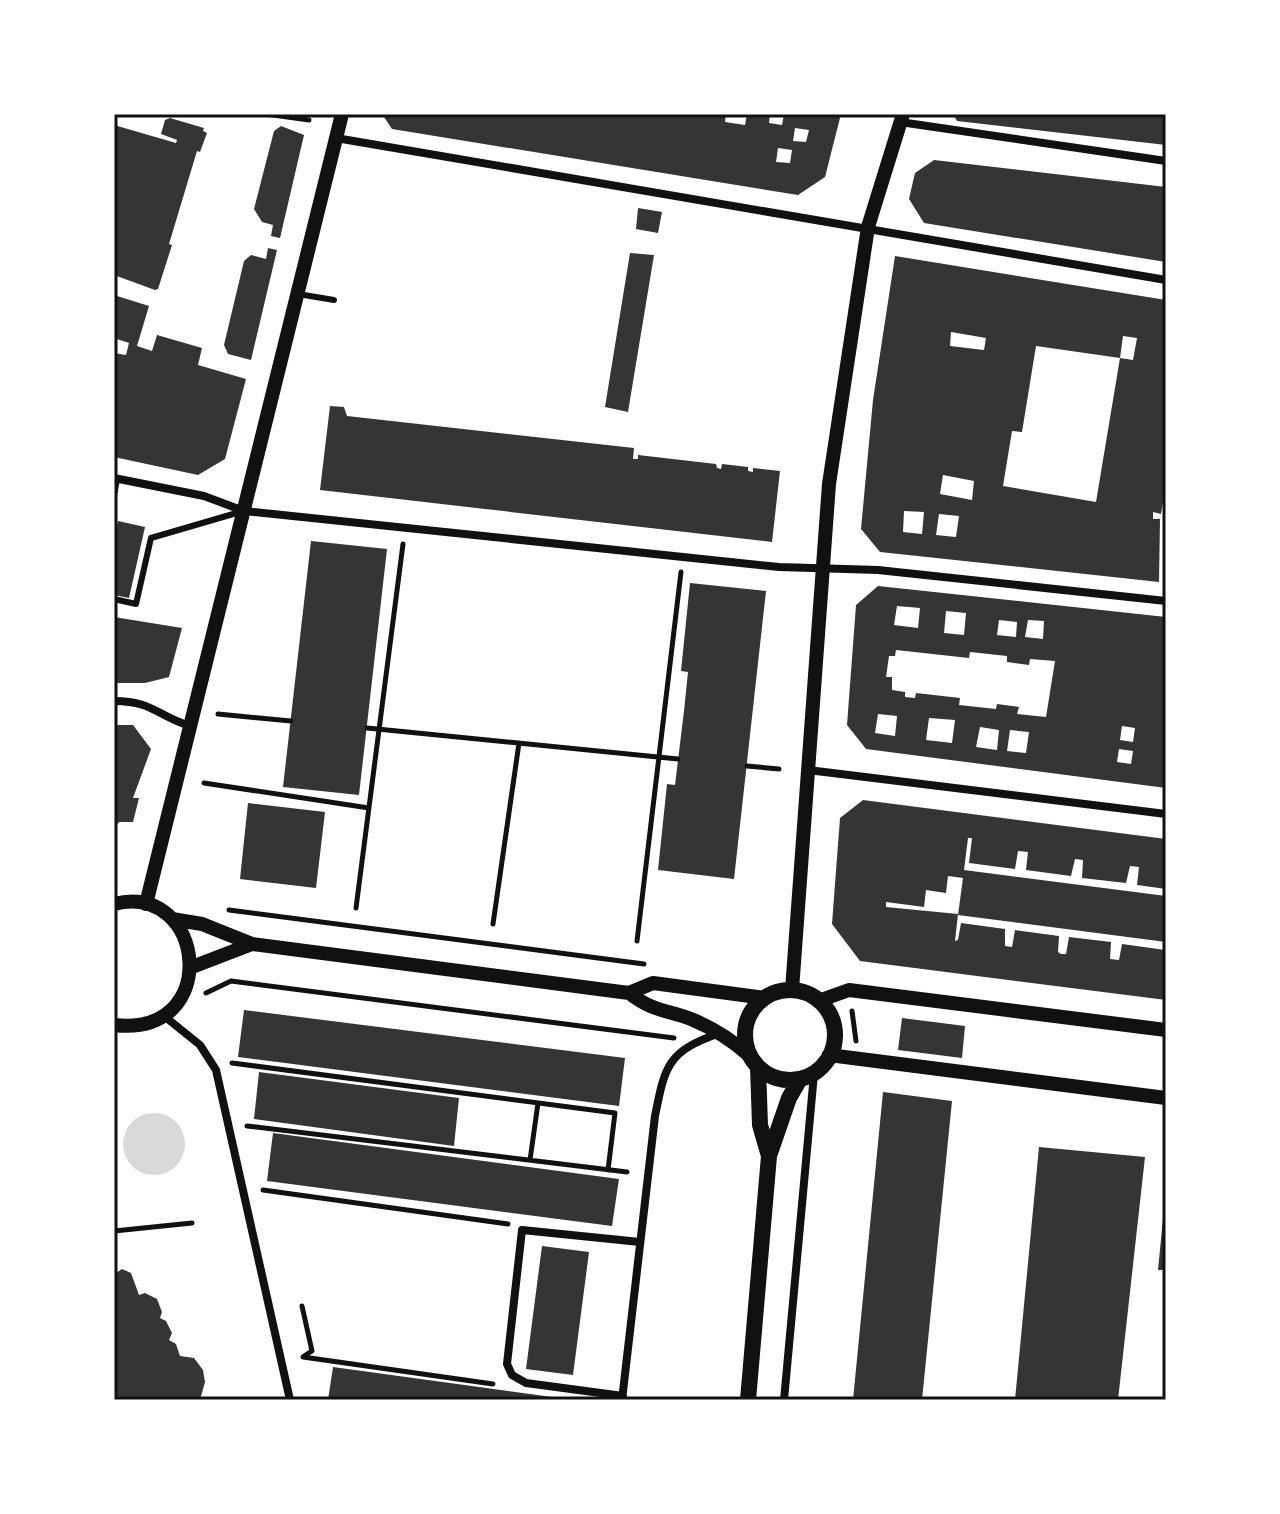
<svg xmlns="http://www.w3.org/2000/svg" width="1280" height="1514" viewBox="0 0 1280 1514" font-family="'Sofia Sans Condensed',sans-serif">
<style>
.water{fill:#d9d9d9}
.building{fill:#353535;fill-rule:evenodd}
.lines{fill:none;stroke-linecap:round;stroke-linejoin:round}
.path{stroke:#111;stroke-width:5}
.service{stroke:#111;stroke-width:6}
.minor{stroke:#111;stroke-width:8}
.tertiary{stroke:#111;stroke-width:14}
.secondary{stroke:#111;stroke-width:16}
.neatline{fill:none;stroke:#111;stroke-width:3}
</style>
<rect width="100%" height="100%" fill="#fff"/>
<path class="water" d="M123 1144a31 31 0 1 1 62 0a31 31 0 1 1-62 0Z"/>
<path class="building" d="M382 114H726L725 122 745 125 747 114H770L769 123 782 125 784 114H841L825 177 798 195 392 129ZM795 128 809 130 806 142 793 141ZM778 148 792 150 790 163 776 162Z
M953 114H1166V145L957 121Z
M170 118 204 128 203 131 207 133 200 152 197 151 169 244 172 245 158 289 155 290 114 275V125L176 143 177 140 161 134 165 120Z
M281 126 304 135 280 238 271 236 273 225 262 222 254 209 274 131Z
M934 160 1166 187V262L924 223 909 199 915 173Z
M638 208 662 212 658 233 636 229Z
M268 248 277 250 251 360 228 354 224 345 244 261 251 255 266 259Z
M630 253 654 255 628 412 605 407Z
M895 256 1166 300V483L1161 514 1153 512V519H1160L1159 582 880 552 861 529 873 400ZM951 332 986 338 984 350 950 346ZM1123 336 1137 338 1133 360 1120 358 1096 502 1003 486 1012 431 1022 432 1036 346 1120 358ZM943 475 974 481 972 500 940 494ZM904 511 924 512 922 534 903 532ZM939 514 959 516 956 537 936 535Z
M114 295 149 306 137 346 152 351 157 335 202 348 198 365 246 379 225 459 198 475 114 457V353L126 355 129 343 114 338Z
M330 406 344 407 347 416 634 448 633 459H638V455L716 464 717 468 721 469 722 464 748 467V471L753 472V468L780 471 772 542 320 490Z
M118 521 145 527 129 598 114 595V539Z
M311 541 387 549 359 795 283 787Z
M690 583 766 591 734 879 658 870 667 784 675 785 684 711 688 672 681 671Z
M878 586 1166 617V788L866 749 847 725 856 605ZM897 606 920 608 918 628 894 625ZM946 611 966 613 964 635 944 633ZM999 620 1017 622 1016 637 997 635ZM1028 620 1044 621 1043 639 1025 637ZM896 650 969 658 970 652 1007 656V662L1029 665 1030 659 1055 661 1046 717 1017 714 1019 707 997 704 996 709 959 705 960 698 916 693 915 698 905 697V692L892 690V677H886L889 656H895ZM878 714 897 716 895 736 875 733ZM929 718 955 720 952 743 926 740ZM1122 726 1135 728 1133 742 1120 740ZM980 727 999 730 997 750 976 747ZM1010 730 1029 732 1026 753 1007 751ZM1119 749 1133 751 1131 764 1117 762Z
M114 617 182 628 169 677 145 683H114Z
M114 725H133L151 749 133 798H139L133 822H119L114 828Z
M863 800 1166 839V889L1137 885 1139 867 1130 866 1126 883 1082 878 1083 860 1075 859 1071 876 1026 870 1028 852 1018 851 1015 869 969 863 972 838H968L964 870 1166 896V942L958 915 963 878 948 876 946 893 926 890 924 907 886 902V907L958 914 955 941 958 940 961 923 1005 929V946L1012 947 1015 930 1059 936 1058 952 1061 954H1066L1069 937 1111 942 1110 959 1119 960 1122 944 1165 950 1166 1000 860 961 832 924 840 818Z
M248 803 325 812 316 888 240 879Z
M244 1010 625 1058 619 1106 238 1057Z
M902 1018 965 1026 962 1058 898 1050Z
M259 1072 459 1098 454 1146 254 1119Z
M883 1092 952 1101 922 1400H853Z
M273 1133 619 1179 612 1226 267 1181Z
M1039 1147 1145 1157 1118 1400H1015Z
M1164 1208H1166V1270H1158Z
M542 1246 589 1252 573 1375 526 1369Z
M114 1269 116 1273 122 1269 131 1273 139 1295 145 1293 157 1299 162 1312 160 1318 166 1321 172 1333 169 1340 176 1344 180 1356 194 1358 203 1370 205 1382 200 1400H114Z
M333 1367 552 1397 559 1400H328Z"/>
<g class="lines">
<path class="path" d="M266 114 309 120
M218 714 291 721
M367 728 678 759
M747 766 779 769
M204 783 369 808
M356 908 403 544
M229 910 644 964
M493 924 519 743
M637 941 681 572
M206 993 231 981 674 1038
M852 1011 856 1041
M232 1063 615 1113 608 1170
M247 1126 627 1172
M530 1160 538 1103
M263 1190 508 1224
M114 1231 192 1223
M302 1306 312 1351 304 1356
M303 1357 493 1384"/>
<path class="service" d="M298 294 334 300
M114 496 117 479
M114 599 136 604 151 538 240 512"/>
<path class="minor" d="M900 122 1166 161
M336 138 1166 280
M114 478 204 496 244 511 779 567 878 570 1166 601
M114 701C153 701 157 716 190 726
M808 770 1166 814
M164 1016 200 1045 216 1070 290 1400
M623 1396 526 1383 512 1375 507 1364 522 1230 640 1242
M622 1400 655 1116C665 1065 668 1051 720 1033
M784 1400 814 1074"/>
<path class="tertiary" d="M114 904C206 881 223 1038 114 1025
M146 904 342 114
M172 919 202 924 252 944 629 993 653 983 765 998
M192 967 252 944
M792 990 829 484 868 227 903 114
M629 993C654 1012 664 1009 691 1019 713 1028 732 1040 750 1056
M821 1000 849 990 1166 1030
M829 1055 1166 1098"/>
<path class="secondary" d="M745 1035a45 45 0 1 1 90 0a45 45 0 1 1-90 0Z
M758 1067 760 1125 769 1156
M748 1400 769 1156 789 1098 800 1079"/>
</g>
<rect width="1280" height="1514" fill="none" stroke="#ffffff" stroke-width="232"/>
<rect x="116" y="116" width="1048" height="1282" class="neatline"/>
</svg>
